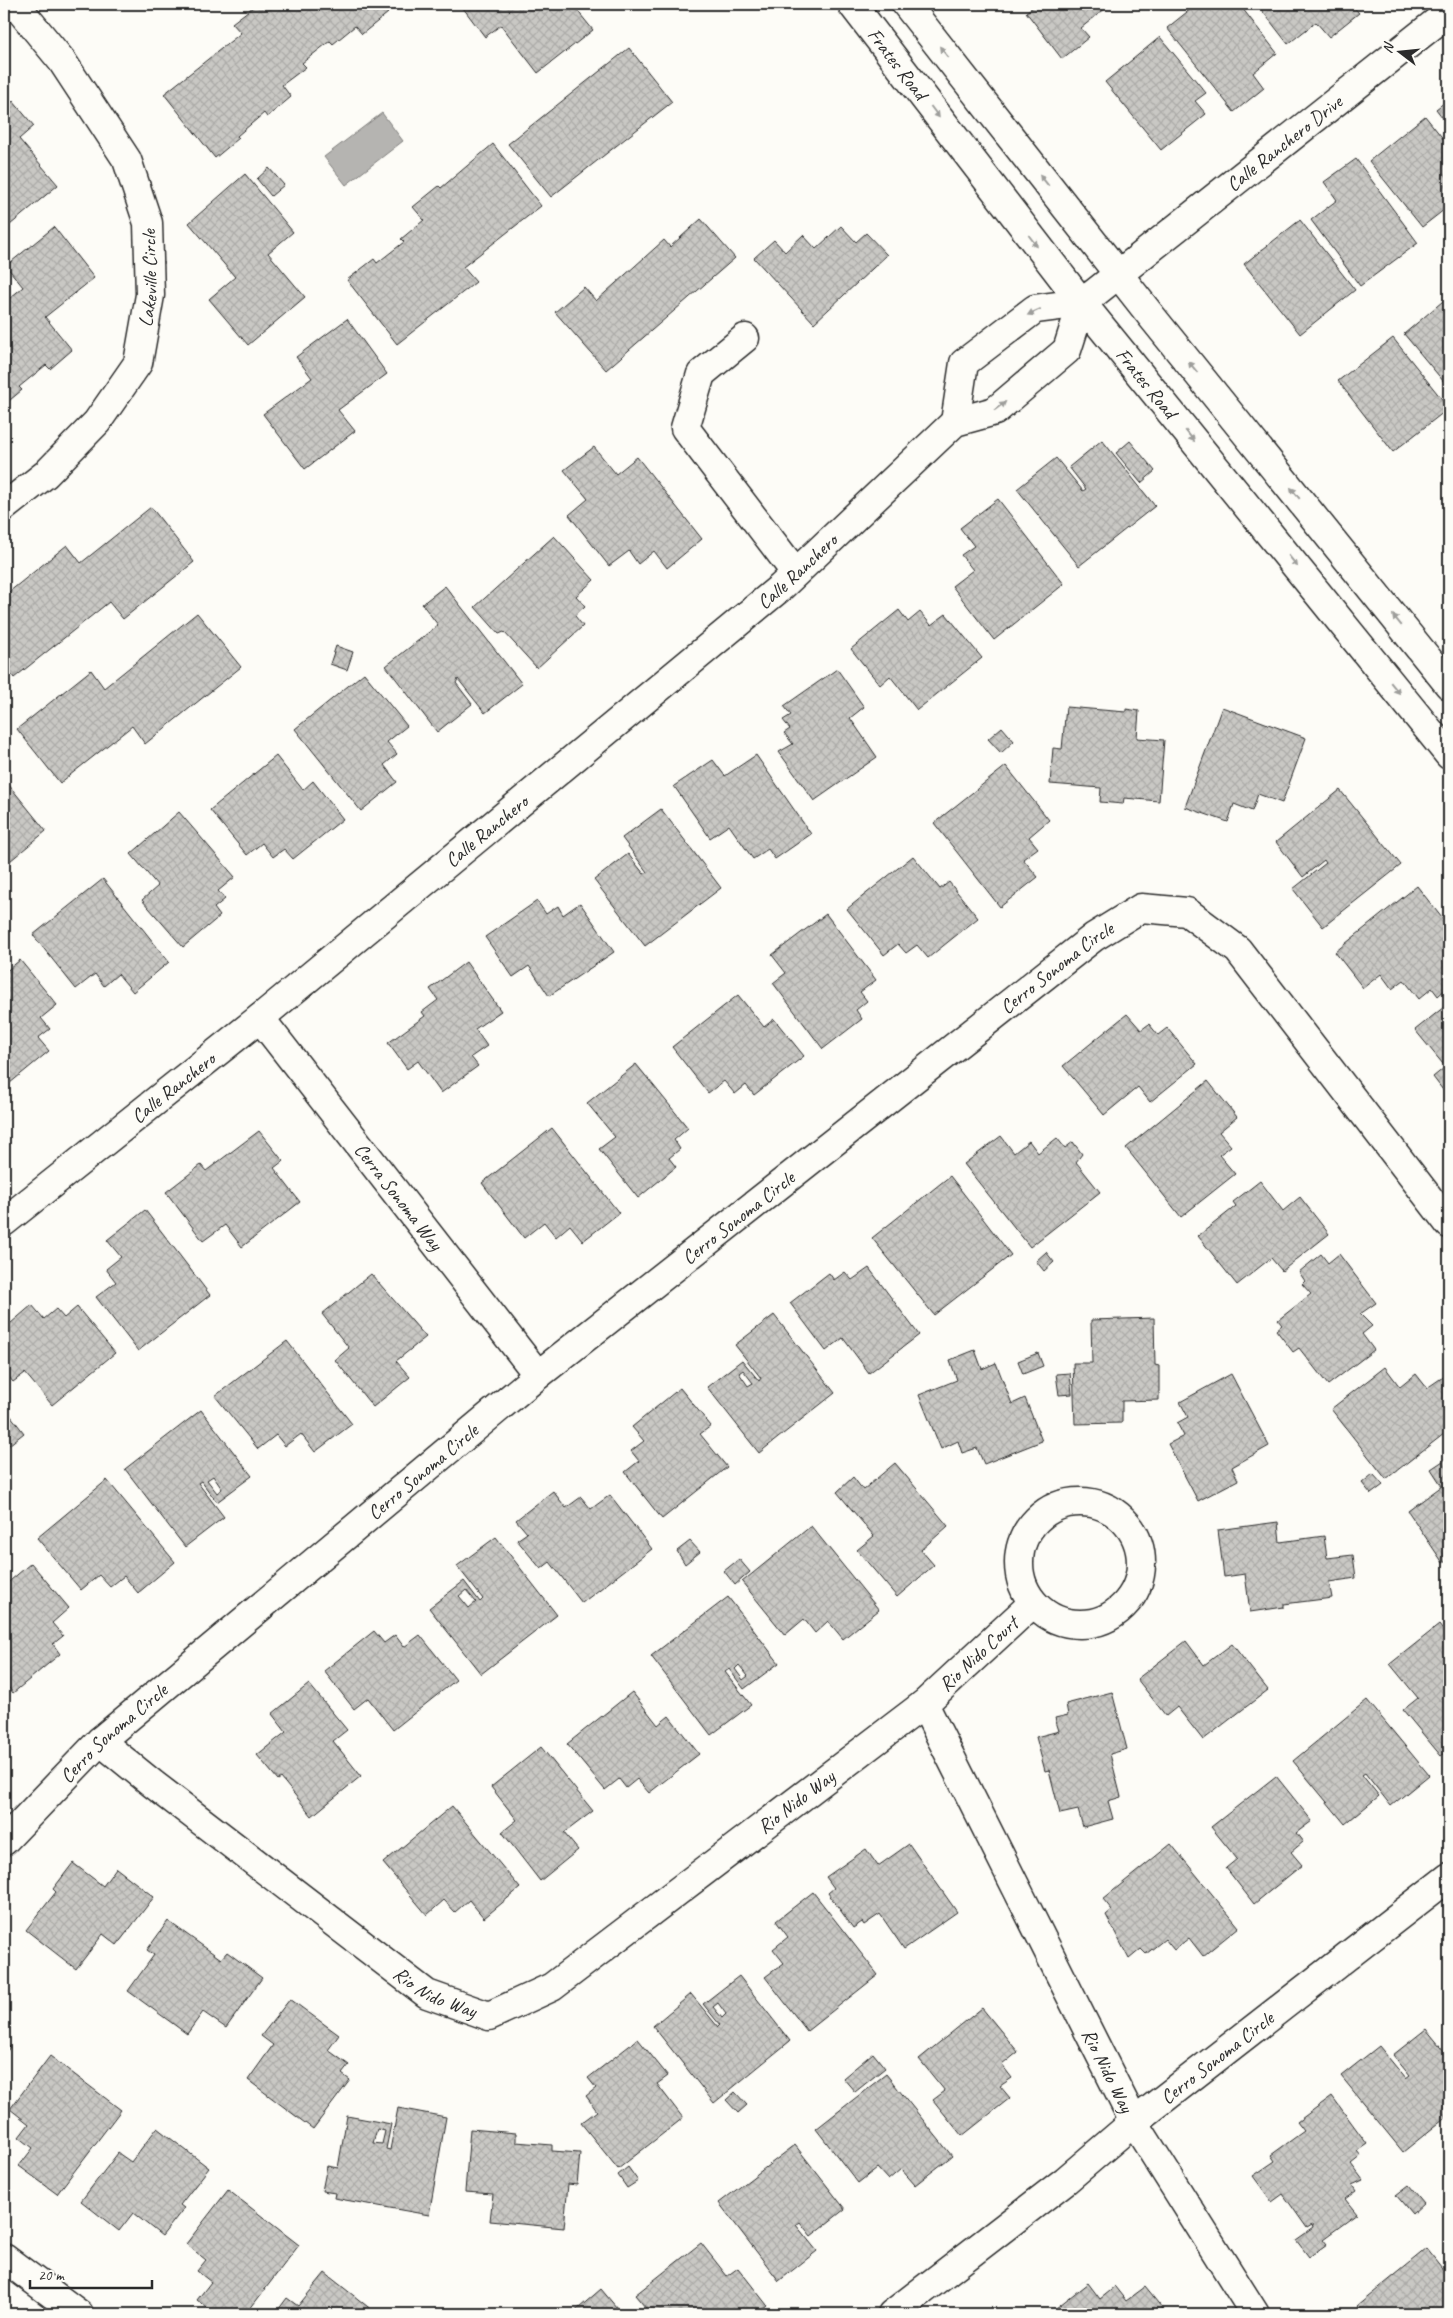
<svg xmlns="http://www.w3.org/2000/svg" width="1453" height="2318" viewBox="0 0 1453 2318" font-family="Caveat,sans-serif">
<style>
.water{fill:#b5b4b1;stroke:#7e7d7b}
.building{fill:url(#building-cross-hatch);stroke:#2b2b2b;fill-rule:evenodd}
.lines{fill:none;stroke-linecap:round;stroke-linejoin:round}
.minor-casing{stroke:#2b2b2b;stroke-width:31}
.minor{stroke:#fdfcf7;stroke-width:28}
.oneway{fill:#9e9e9b}
.labels{text-anchor:middle;dominant-baseline:central;stroke-width:4;stroke-linejoin:round;paint-order:stroke}
.street-label{font-size:20px;fill:#2b2b2b;stroke:#fdfcf7}
</style>
<defs>
<pattern id="building-cross-hatch" width="8" height="8" patternUnits="userSpaceOnUse" patternTransform="scale(1.25)"><rect width="8" height="8" fill="#c9c8c4"/><path d="M0 0l8 8M0 8l8-8" fill="none" stroke="#adaca9"/></pattern>
</defs>
<rect width="100%" height="100%" fill="#fdfcf7"/>
<filter id="ink" filterUnits="userSpaceOnUse"><feTurbulence type="fractalNoise" baseFrequency=".02" numOctaves="2"/><feDisplacementMap in="SourceGraphic" scale="10" xChannelSelector="R" yChannelSelector="G"/><feConvolveMatrix kernelMatrix="1 2 1 2 8 2 1 2 1" color-interpolation-filters="sRGB"/></filter>
<g filter="url(#ink)">
<path class="water" d="M382 113 403 141 346 185 324 157Z"/>
<path class="building" d="M257 4H381L379 5 388 13 362 34 355 26 333 44 330 41 302 63 306 67 282 85 291 97 267 117 264 113 237 136 239 138 215 158 164 94 241 33 232 23Z
M460 4H572L593 30 538 73 501 25 485 37Z
M1037 4H1111L1081 28 1089 37 1062 59 1026 12Z
M1197 4H1239L1277 53 1253 73 1264 88 1234 112 1167 28Z
M1257 4H1351L1359 13 1329 37 1316 22 1288 44Z
M1160 37 1206 93 1195 101 1206 114 1161 150 1105 82Z
M629 48 672 102 551 197 508 144Z
M4 98 9 105 13 101 34 126 19 139 58 185 4 230Z
M1449 99V126L1436 109Z
M1425 116 1449 146V206L1422 227 1369 161Z
M493 144 541 206 463 267 476 282 397 344 347 280 374 259 377 263 404 242 401 239 424 220 413 207 439 186 441 188Z
M1356 159 1418 243 1360 286 1311 220 1337 200 1324 182Z
M269 168 284 185 271 196 257 179Z
M245 174 293 232 268 253 305 297 248 345 209 299 235 277 189 223Z
M701 219 735 258 606 370 555 312 584 287 596 301 664 240 670 247Z
M1300 220 1355 290 1300 334 1244 264Z
M841 226 856 242 866 233 887 255 814 323 754 258 774 240 785 252 803 235 816 249Z
M54 227 94 278 45 317 72 350 50 369 46 365 19 387 22 390 4 405V303L23 287 6 266Z
M1449 296V388L1404 334Z
M347 319 387 374 338 410 355 431 305 469 263 414 312 378 296 357Z
M1393 338 1449 408 1393 452 1338 381Z
M1102 440 1155 506 1079 566 1017 489 1056 458 1083 491 1086 489 1069 467Z
M1130 441 1155 471 1141 483 1116 453Z
M594 447 616 474 637 457 702 539 667 568 654 551 638 564 629 551 609 566 569 515 588 499 564 470Z
M998 499 1064 584 994 640 952 586 973 570 961 555 974 546 960 528Z
M151 507 194 562 123 619 109 602 14 678 7 669 4 672V596L67 545 81 563Z
M554 536 594 580 576 596 585 606 575 616 583 626 537 668 504 632 499 634 475 607Z
M445 586 522 684 485 713 458 679 456 683 472 704 437 732 386 666 438 625 422 604Z
M899 610 908 622 920 612 931 625 946 614 982 658 917 710 890 676 880 685 851 649Z
M197 613 241 667 145 744 132 726 60 783 17 729 91 670 104 688Z
M336 646 353 652 347 670 330 664Z
M837 669 864 707 850 718 877 757 814 801 779 752 793 744 784 733 790 729 783 720 791 715 784 706Z
M364 673 407 726 387 742 397 754 384 765 397 782 361 811 295 729Z
M1066 707 1126 712V709L1139 711 1137 738 1164 740 1159 801 1124 798 1123 804 1100 802 1101 788 1050 784 1053 748 1062 749Z
M1222 707 1306 738 1282 803 1258 794 1252 811 1234 804 1228 822 1185 807Z
M1002 727 1014 741 1001 753 988 739Z
M756 755 811 834 775 859 768 849 753 859 729 825 710 838 674 786 713 760 725 776Z
M276 756 303 790 313 781 343 819 293 859 284 849 273 857 262 843 247 855 210 810Z
M1006 766 1049 820 1029 837 1038 848 1023 859 1038 877 1000 907 934 823Z
M4 779 46 831 4 866Z
M1340 790 1401 865 1323 927 1293 889 1326 863 1324 860 1303 877 1276 842Z
M661 809 721 888 645 946 594 880 628 854 644 874 647 872 622 838Z
M179 812 235 877 218 891 225 899 214 908 220 916 183 947 142 900 158 886 131 854Z
M913 856 940 889 949 882 978 918 928 958 917 945 906 953 898 944 884 955 847 909Z
M103 879 169 962 133 992 118 974 104 986 95 974 76 989 33 935Z
M1417 886 1449 927V975L1445 978 1449 986 1438 996 1432 988 1419 999 1404 980 1392 989 1381 974 1363 988 1335 952Z
M537 901 546 914 558 906 563 915 580 903 614 952 549 996 529 966 513 977 485 937Z
M826 914 876 980 860 992 867 1001 856 1010 862 1019 823 1049 773 983 786 973 772 955Z
M20 960 57 1005 41 1018 50 1029 38 1038 49 1051 4 1088V973Z
M466 962 501 1011 475 1029 487 1046 471 1057 478 1066 441 1093 418 1061 407 1069 388 1043 425 1016 422 1012 438 1000 430 989Z
M738 995 764 1027 774 1019 804 1056 754 1095 746 1085 735 1094 724 1081 708 1093 672 1047Z
M1449 1003V1060L1443 1064 1415 1030Z
M1127 1014 1141 1030 1149 1024 1158 1035 1167 1028 1197 1064 1150 1102 1138 1087 1104 1115 1063 1066Z
M636 1064 688 1128 674 1140 680 1149 669 1158 676 1167 638 1198 599 1149 615 1137 587 1103Z
M1449 1064V1098L1433 1077Z
M1208 1081 1237 1117 1219 1132 1231 1146 1219 1155 1235 1174 1181 1217 1126 1148Z
M552 1128 619 1213 583 1241 570 1225 556 1237 544 1222 524 1238 482 1183Z
M259 1131 283 1161 274 1168 300 1202 242 1247 225 1225 203 1241 166 1192 201 1165 206 1171Z
M1001 1136 1014 1153 1029 1141 1038 1153 1057 1138 1065 1148 1073 1142 1082 1154 1076 1162 1100 1192 1030 1247 964 1164Z
M950 1176 1011 1255 934 1315 872 1238Z
M1260 1181 1283 1211 1300 1197 1329 1234 1282 1271 1271 1258 1237 1285 1198 1236 1236 1206 1233 1202Z
M145 1210 210 1295 138 1351 96 1297 116 1282 106 1269 121 1257 107 1240Z
M1046 1252 1054 1262 1044 1271 1036 1261Z
M1321 1254 1328 1263 1339 1254 1376 1303 1360 1314 1372 1326 1362 1334 1374 1350 1328 1385 1299 1348 1293 1352 1276 1330 1282 1325 1278 1320 1311 1294 1302 1284 1305 1281 1299 1272Z
M869 1268 919 1335 869 1373 843 1338 826 1351 790 1303 829 1273 834 1280 845 1272 852 1280Z
M371 1274 426 1337 396 1361 410 1377 373 1407 335 1360 349 1348 322 1314Z
M32 1305 44 1319 56 1309 64 1318 77 1307 115 1353 52 1405 25 1373 13 1382 4 1371V1329Z
M774 1315 835 1393 759 1453 707 1387 742 1360 759 1381 761 1378 735 1345ZM743 1370 753 1383 748 1386 739 1373Z
M1154 1318 1155 1365 1159 1366V1400L1122 1401V1423L1075 1424 1073 1363H1092L1091 1320Z
M287 1341 352 1424 315 1452 301 1434 285 1446 276 1435 258 1449 215 1396Z
M975 1350 982 1369 996 1363 1012 1404 1025 1398 1042 1441 984 1464 977 1448 962 1453 958 1441 941 1449 919 1395 957 1380 950 1360Z
M1038 1353 1043 1366 1023 1374 1018 1361Z
M1385 1367 1400 1387 1416 1374 1427 1388 1443 1377 1449 1385V1430L1386 1479 1331 1409Z
M1070 1373 1072 1394 1059 1395 1056 1374Z
M1231 1374 1269 1446 1232 1467 1238 1480 1198 1501 1168 1444 1184 1436 1177 1423 1188 1417 1180 1402Z
M680 1388 711 1426 700 1434 727 1467 662 1519 625 1472 639 1461 631 1451 644 1441 632 1427Z
M4 1407 24 1433 4 1449Z
M201 1410 252 1476 217 1502 201 1481 198 1483 224 1517 185 1547 125 1469ZM213 1476 222 1489 217 1493 207 1480Z
M1449 1457V1559L1443 1563 1408 1511 1442 1486 1431 1469Z
M895 1463 948 1526 921 1550 934 1565 897 1597 857 1550 874 1536 837 1492 853 1477 863 1490Z
M1373 1474 1383 1485 1371 1494 1362 1483Z
M107 1480 175 1562 138 1593 124 1576 110 1587 99 1575 81 1590 37 1538Z
M553 1491 566 1508 581 1497 591 1509 610 1495 652 1549 582 1603 550 1562 541 1569 517 1540 527 1533 516 1520Z
M1278 1522 1280 1542 1324 1536 1327 1558 1353 1555 1356 1578 1329 1582 1332 1598 1284 1604V1607L1250 1612 1245 1574 1224 1577 1218 1530Z
M811 1526 879 1610 843 1639 828 1621 815 1633 804 1619 785 1635 742 1582Z
M496 1537 557 1615 481 1674 429 1608 464 1581 480 1602 483 1599 457 1566ZM466 1590 476 1602 469 1608 459 1596Z
M690 1541 700 1552 685 1564 677 1551Z
M739 1559 750 1572 735 1585 724 1571Z
M31 1563 69 1608 52 1623 63 1636 53 1644 60 1654 13 1693 4 1682V1586Z
M728 1597 779 1663 744 1689 729 1669 725 1672 751 1705 711 1735 651 1656ZM739 1665 748 1676 743 1680 735 1669Z
M1439 1625 1449 1638V1750L1441 1756 1403 1710 1418 1698 1390 1664Z
M374 1631 384 1643 395 1635 404 1647 420 1635 456 1680 393 1730 368 1698 354 1709 324 1671Z
M1186 1641 1204 1665 1232 1644 1268 1690 1203 1740 1177 1707 1166 1716 1137 1679Z
M309 1684 347 1730 333 1741 361 1776 312 1816 281 1778 278 1780 257 1755 286 1732 272 1714Z
M632 1692 658 1725 669 1716 699 1754 649 1793 637 1779 626 1788 619 1779 605 1790 567 1744Z
M1112 1692 1127 1749 1110 1754 1121 1797 1108 1801 1113 1819 1083 1827 1078 1810 1060 1814 1049 1770 1045 1771 1036 1737 1059 1731 1055 1718 1068 1715 1066 1704Z
M1367 1700 1429 1775 1391 1806 1365 1773 1362 1775 1379 1796 1345 1824 1293 1761Z
M541 1747 593 1811 564 1833 578 1850 540 1881 502 1832 517 1820 491 1787Z
M1276 1776 1312 1821 1296 1833 1303 1842 1291 1852 1302 1865 1254 1904 1226 1868 1237 1859 1211 1827Z
M452 1806 520 1888 484 1918 469 1900 455 1912 444 1900 427 1915 383 1863Z
M909 1844 957 1912 904 1949 880 1914 864 1925 862 1922 853 1928 828 1893 834 1888 826 1877 866 1849 878 1866Z
M1171 1844 1239 1927 1203 1956 1189 1938 1174 1950 1165 1939 1146 1954 1141 1949 1129 1959 1106 1915 1112 1910 1103 1899Z
M73 1863 103 1886 116 1868 154 1897 117 1945 103 1934 76 1969 26 1930 56 1892 53 1889Z
M813 1892 878 1975 807 2031 765 1977 784 1963 773 1949 788 1937 776 1921Z
M168 1921 221 1959 227 1952 262 1978 226 2028 203 2012 187 2034 128 1991 154 1955 147 1950Z
M739 1976 790 2041 714 2103 653 2026 691 1994 718 2027 720 2025 703 2004ZM718 2003 726 2014 722 2018 713 2007Z
M290 1999 339 2035 328 2050 349 2065 342 2074 350 2080 313 2129 248 2080 273 2045 261 2036Z
M982 2008 1018 2052 1002 2065 1012 2078 1000 2086 1010 2098 962 2136 933 2100 945 2091 919 2059Z
M1426 2029 1449 2057V2115L1403 2152 1341 2076 1379 2046 1406 2079 1410 2076 1393 2055Z
M638 2039 668 2076 657 2084 683 2118 618 2169 581 2123 597 2111 586 2096 596 2088 588 2078Z
M4 2041 10 2047 4 2055Z
M873 2053 885 2068 855 2092 843 2078Z
M50 2056 121 2110 57 2194 19 2166 33 2148 19 2137 29 2124 10 2109Z
M886 2074 952 2156 915 2185 901 2169 888 2180 877 2168 858 2183 816 2129Z
M735 2092 747 2105 738 2113 726 2100Z
M1332 2096 1367 2144 1357 2151 1361 2156 1351 2164 1363 2180 1352 2185 1356 2191 1345 2199 1357 2214 1323 2239 1327 2244 1309 2257 1296 2240 1313 2228 1312 2225 1307 2228 1283 2194 1272 2202 1253 2176 1275 2161 1271 2155 1304 2131 1297 2122Z
M398 2108 446 2117 429 2215 334 2198 335 2193 322 2191 327 2166 338 2168 347 2116 391 2124 386 2149 390 2150ZM377 2129 385 2131 382 2144 373 2143Z
M157 2128 209 2168 180 2205 184 2208 162 2236 133 2213 119 2231 81 2201 118 2153 131 2162Z
M470 2129 516 2133V2142L552 2145V2151L580 2153 577 2185 568 2184 564 2228 490 2221 493 2194 465 2192Z
M795 2145 845 2209 811 2236 800 2222 796 2225 817 2251 779 2281 719 2203Z
M628 2167 638 2181 627 2188 618 2175Z
M1409 2185 1424 2203 1412 2214 1396 2195Z
M228 2190 299 2245 246 2314H215L197 2300 211 2282 197 2271 206 2260 186 2244Z
M701 2243 727 2276 738 2268 767 2305 756 2314H651L635 2295Z
M1427 2249 1449 2277V2314H1364L1357 2306Z
M325 2273 377 2314H275L287 2298 298 2306Z
M1088 2283 1100 2299 1115 2287 1126 2301 1145 2287 1167 2314H1053L1051 2312Z
M601 2289 622 2314H572Z"/>
<g class="lines">
<g class="minor-casing">
<g id="minor">
<path id="s1" d="M852 4 1082 303 1449 755"/>
<path d="M906 4 1152 317 1449 685"/>
<path d="M745 338 701 374 685 428 795 572"/>
<path id="s2" d="M955 422 964 363 1035 309 1082 303 1449 12"/>
<path id="s3" d="M4 507 46 474 97 422 138 363 150 295 148 223 127 160 62 61 15 4"/>
<path id="s4" d="M260 1018 538 1375"/>
<path id="s5" d="M4 1222 260 1018 781 587 955 422 995 411 1067 350 1082 303"/>
<circle cx="1080" cy="1563" r="61"/>
<path id="s6" d="M924 1704 1134 2122 1255 2314"/>
<path id="s7" d="M100 1741 153 1784 427 1994 489 2016 552 1987 924 1704 1033 1603"/>
<path id="s8" d="M4 1841 100 1741 538 1375 1094 937 1141 908 1187 912 1238 950 1449 1224"/>
<path d="M4 2258 79 2314"/>
<path id="s9" d="M892 2314 1066 2180 1134 2122 1449 1877"/>
</g>
</g>
<use href="#minor" class="minor"/>
</g>
<defs><path id="oneway-solid" d="M-6-.8H1V-3.2L6.5 0L1 3.2V.8H-6Z" transform="scale(1.25)"/></defs>
<g class="oneway">
<use href="#oneway-solid" transform="translate(944 52) rotate(-128)"/>
<use href="#oneway-solid" transform="translate(935 112) rotate(53)"/>
<use href="#oneway-solid" transform="translate(1044 180) rotate(-128)"/>
<use href="#oneway-solid" transform="translate(1033 241) rotate(53)"/>
<use href="#oneway-solid" transform="translate(1034 312) rotate(155)"/>
<use href="#oneway-solid" transform="translate(1193 367) rotate(-129)"/>
<use href="#oneway-solid" transform="translate(1000 406) rotate(-37)"/>
<use href="#oneway-solid" transform="translate(1190 436) rotate(51)"/>
<use href="#oneway-solid" transform="translate(1295 493) rotate(-129)"/>
<use href="#oneway-solid" transform="translate(1293 561) rotate(51)"/>
<use href="#oneway-solid" transform="translate(1397 620) rotate(-129)"/>
<use href="#oneway-solid" transform="translate(1395 688) rotate(51)"/>
</g>
</g>
<g class="labels">
<g class="street-label">
<text stroke="none"><textPath href="#s1" startOffset="75">Frates Road</textPath></text>
<text stroke="none"><textPath href="#s2" startOffset="454">Calle Ranchero Drive</textPath></text>
<text stroke="none"><textPath href="#s3" startOffset="284">Lakeville Circle</textPath></text>
<text stroke="none"><textPath href="#s1" startOffset="480">Frates Road</textPath></text>
<text stroke="none"><textPath href="#s5" startOffset="1026">Calle Ranchero</textPath></text>
<text stroke="none"><textPath href="#s5" startOffset="621">Calle Ranchero</textPath></text>
<text stroke="none"><textPath href="#s8" startOffset="1369">Cerro Sonoma Circle</textPath></text>
<text stroke="none"><textPath href="#s5" startOffset="216">Calle Ranchero</textPath></text>
<text stroke="none"><textPath href="#s4" startOffset="226">Cerra Sonoma Way</textPath></text>
<text stroke="none"><textPath href="#s8" startOffset="964">Cerro Sonoma Circle</textPath></text>
<text stroke="none"><textPath href="#s8" startOffset="559">Cerro Sonoma Circle</textPath></text>
<text stroke="none"><textPath href="#s7" startOffset="1090">Rio Nido Court</textPath></text>
<text stroke="none"><textPath href="#s8" startOffset="154">Cerro Sonoma Circle</textPath></text>
<text stroke="none"><textPath href="#s7" startOffset="855">Rio Nido Way</textPath></text>
<text stroke="none"><textPath href="#s7" startOffset="420">Rio Nido Way</textPath></text>
<text stroke="none"><textPath href="#s9" startOffset="414">Cerro Sonoma Circle</textPath></text>
<text stroke="none"><textPath href="#s6" startOffset="410">Rio Nido Way</textPath></text>
</g>
</g>
<rect width="1453" height="2318" fill="none" stroke="#fdfcf7" stroke-width="20"/>
<rect x="10" y="10" width="1433" height="2298" fill="none" stroke="#2b2b2b" stroke-width="2" filter="url(#ink)"/>
<g transform="translate(1400 52) rotate(286)" stroke="#fdfcf7" stroke-width="4" paint-order="stroke">
<path d="M0-4L9 19L0 12L-9 19Z" fill="#2b2b2b"/>
<text y="-8" font-size="14" font-weight="bold" text-anchor="middle" fill="#2b2b2b">N</text>
</g>
<path d="M30 2280v8h122v-8" fill="none" stroke="#2b2b2b" stroke-width="2.5"/>
<text x="38" y="2280" font-size="15" fill="#2b2b2b" stroke="#fdfcf7" stroke-width="4" paint-order="stroke">20 m</text>
</svg>
